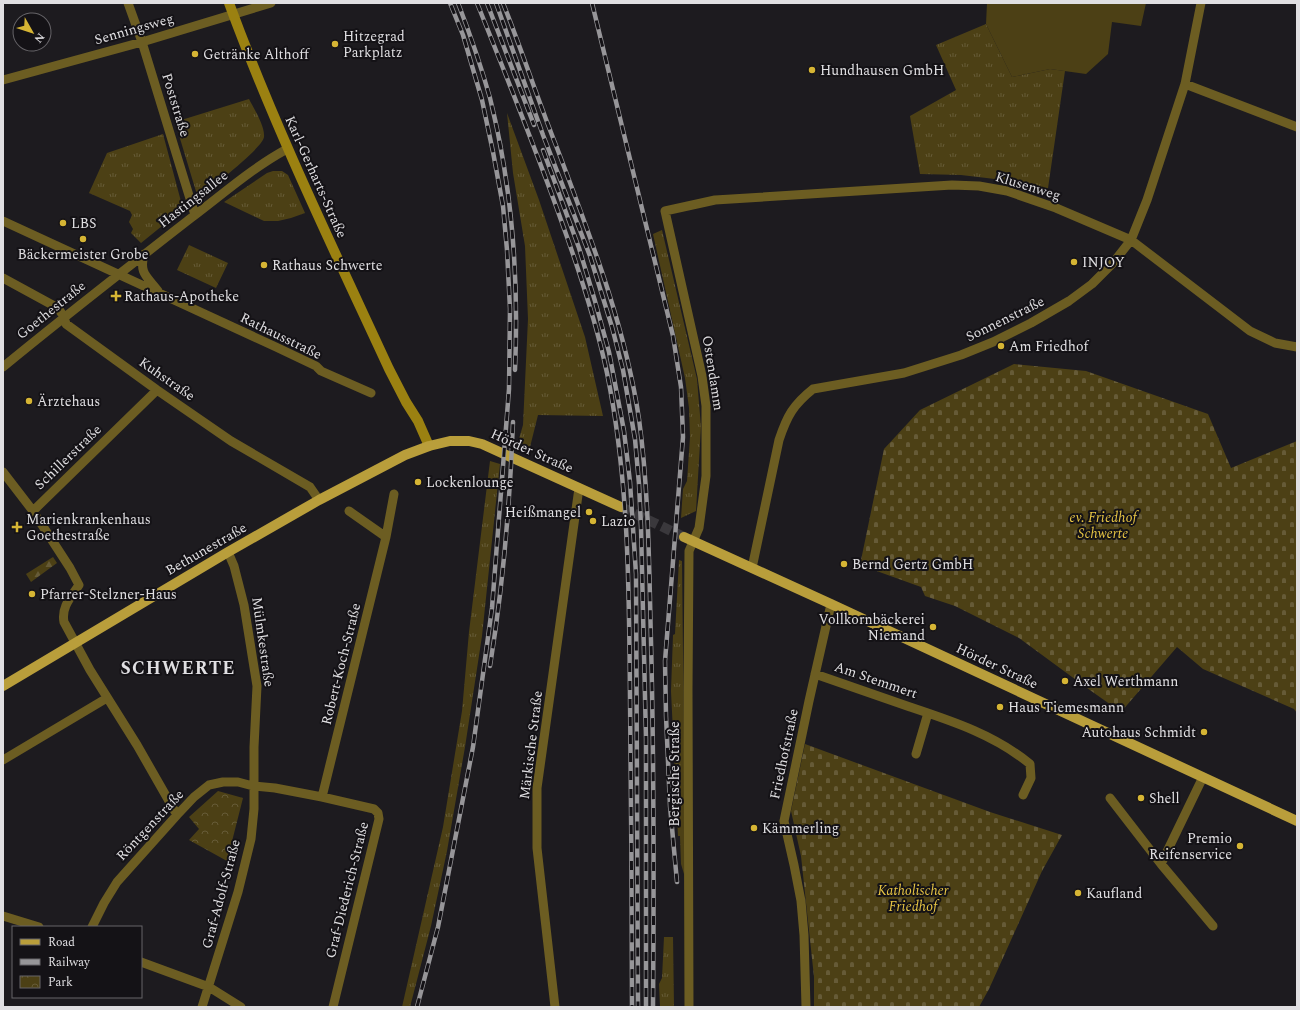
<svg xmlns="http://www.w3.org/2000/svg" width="1300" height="1010" viewBox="0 0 1300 1010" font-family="Spectral,serif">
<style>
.grass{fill:url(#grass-tufts)}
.forest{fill:url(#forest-firs)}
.cemetery{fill:url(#cemetery-stones)}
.park{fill:url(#park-crowns)}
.garden{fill:#4c4015}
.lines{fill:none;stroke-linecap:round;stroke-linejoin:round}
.primary-tunnel{stroke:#3a383c;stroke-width:10;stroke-dasharray:10 5;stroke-linecap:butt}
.minor{stroke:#6c5d22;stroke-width:9}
.secondary{stroke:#9b8111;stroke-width:10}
.primary{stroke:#b99e3b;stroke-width:10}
.rail-casing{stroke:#979699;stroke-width:4.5}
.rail{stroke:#141216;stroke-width:3;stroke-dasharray:9;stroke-linecap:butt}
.poi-dot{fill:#d6b534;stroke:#141216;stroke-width:1.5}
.labels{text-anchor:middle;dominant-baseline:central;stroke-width:4;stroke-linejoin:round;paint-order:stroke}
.street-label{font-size:14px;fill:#e0dfe2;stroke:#141216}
.poi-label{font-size:14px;fill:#e0dfe2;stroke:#141216;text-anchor:start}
.park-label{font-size:14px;font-style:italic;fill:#e7c544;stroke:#141216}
.district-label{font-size:18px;font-weight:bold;letter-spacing:1px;fill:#e0dfe2;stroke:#141216}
</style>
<defs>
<pattern id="grass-tufts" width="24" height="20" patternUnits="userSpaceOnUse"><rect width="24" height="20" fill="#4c4015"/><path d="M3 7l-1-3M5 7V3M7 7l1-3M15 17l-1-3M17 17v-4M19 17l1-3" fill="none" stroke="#665b37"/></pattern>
<pattern id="forest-firs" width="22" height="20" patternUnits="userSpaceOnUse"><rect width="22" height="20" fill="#4c4015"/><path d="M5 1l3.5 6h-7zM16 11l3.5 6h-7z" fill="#665b37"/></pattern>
<pattern id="cemetery-stones" width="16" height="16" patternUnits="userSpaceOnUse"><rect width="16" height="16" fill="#4c4015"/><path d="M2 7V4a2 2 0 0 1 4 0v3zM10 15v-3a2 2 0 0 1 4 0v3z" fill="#665b37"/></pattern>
<pattern id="park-crowns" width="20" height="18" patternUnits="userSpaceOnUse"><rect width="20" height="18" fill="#4c4015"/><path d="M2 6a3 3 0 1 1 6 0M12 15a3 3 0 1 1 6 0" fill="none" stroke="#665b37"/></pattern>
</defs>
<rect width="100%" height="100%" fill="#1d1b1f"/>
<path class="grass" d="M986 24 1012 77 1050 69 1065 71 1047 195 995 179 961 175 920 174 910 116 956 90 936 45Z
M249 99C254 109 265 126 264 137 262 149 210 188 198 198L175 122Z
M507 113 539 200 585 337 603 416 538 415 529 451 517 446 523 425 528 319 525 246 513 173Z
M163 134 183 209 141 243 131 233 133 229 129 222 132 215 130 211 89 193 107 153Z
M273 171H282L288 175 305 213 291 218 278 221H264L224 202 267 173Z
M662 230 697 379 701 427 696 511 681 518 683 489 687 481 690 437 689 408 685 378 653 234Z
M189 245 228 263 216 288 177 270Z
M490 461 500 464 482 636 465 747 447 851 431 926 410 1007H402L443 827 462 711 469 632Z
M679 560 682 561 685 838 684 874 681 864 680 836H678L671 691 673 635 675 634Z
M664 937H673L674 1007H660L659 984 662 978Z"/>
<path class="forest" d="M53 557 57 563 31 582 26 574Z"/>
<path class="cemetery" d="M1014 364 1086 371 1208 414 1231 468 1297 441V713L1294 709 1203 669 1177 647 1121 712 1087 688 1019 638 955 606 925 596 921 587 860 565 884 449 920 410Z
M805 744 990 812 1062 835 1042 871 989 989 979 1007H814V977L801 856 791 811Z"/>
<path class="park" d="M218 791 243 798 227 861 189 840 199 829 189 817Z"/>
<path class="garden" d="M987 3H1146L1141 26 1112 22 1108 54 1086 74 1050 69 1012 77 986 24Z"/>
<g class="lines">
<path class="primary-tunnel" d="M621 507 684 537"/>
<path class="minor" d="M128 3 142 42 195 215
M3 80 142 42 271 3
M1185 84 1297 127
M3 221 276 347 316 366 321 371 371 393
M144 254C139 274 147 276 158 291
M3 278 58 308 64 317 66 324 157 390 231 441 310 487 319 500
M3 367C65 316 128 267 191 218 223 194 252 168 287 149
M3 472 33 511 157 390
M33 511 70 568 79 585C71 597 61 607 64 622L90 670 137 745 177 815
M349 511 386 537 394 494
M752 568 779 440C787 416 793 405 813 389L904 373 961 355 993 342 1031 323 1069 301 1092 284 1113 263 1131 240 1147 200 1185 84 1201 3
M815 674C847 685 878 696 910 707 952 721 995 735 1030 764L1031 778 1023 795
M916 754 928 713
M3 760 107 698
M322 797 386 537
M1110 798 1161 864 1213 926
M1161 864 1203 777
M3 916 39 927
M92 927 104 903 117 882 177 815 194 797 209 785 223 782H238L253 786 275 788 322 797 374 809 378 813 379 819 333 1007
M141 962 209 987 241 1007
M202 1007 238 892 251 839 254 809V747L257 686 244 605 234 566 228 552
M555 1007 537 848V788L579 488
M689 1007 688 690 689 551 699 528 706 476V406L702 376 665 211 715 200 952 185 979 186 1007 191 1056 208 1131 240 1250 331 1275 343 1297 347
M806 1007 804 935 801 901 794 865 784 821 809 701 831 604"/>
<path class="secondary" d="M229 3C275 128 333 248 389 369L406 402 418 421 429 446"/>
<path class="primary" d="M684 537 831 604 1297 821
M3 686 228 552 319 500 405 455 429 446 450 441H469L482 444 621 507"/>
<g class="rail-casing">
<path id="rail" d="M458 3C470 34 481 66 490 98 512 186 519 279 515 370
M477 3C506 75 535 147 561 220 579 270 596 321 607 373 629 480 629 588 630 697 631 800 632 904 632 1007
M487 3 534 125
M496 3 543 135 590 256 612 327 623 370 635 439 639 484 641 527 646 739V1007
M503 3C522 51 538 100 557 148 590 236 625 325 639 419 649 492 649 567 651 641 654 763 654 885 653 1007
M592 3 673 336 681 387 683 437 665 661 666 716 670 806 677 882
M543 150 579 248 595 301 609 352 624 431 630 482 636 574 638 1007
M490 666C503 586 510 503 513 422
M417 1007 438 927 473 747 492 608 509 389 510 309 507 250 503 206 493 152 482 100 463 35 450 3"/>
</g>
<use href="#rail" class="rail"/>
</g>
<g class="poi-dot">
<circle cx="335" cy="44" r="4"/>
<circle cx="195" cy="54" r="4"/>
<circle cx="812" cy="70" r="4"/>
<circle cx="63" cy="223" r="4"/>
<circle cx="83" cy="239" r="4"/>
<circle cx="1074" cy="262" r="4"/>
<circle cx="264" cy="265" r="4"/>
<path d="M114 290h4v4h4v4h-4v4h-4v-4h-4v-4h4z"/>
<circle cx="1001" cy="346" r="4"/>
<circle cx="29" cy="401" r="4"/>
<circle cx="418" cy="482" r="4"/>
<circle cx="589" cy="512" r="4"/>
<circle cx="593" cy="521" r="4"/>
<path d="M15 521h4v4h4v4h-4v4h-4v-4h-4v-4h4z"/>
<circle cx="844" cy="564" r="4"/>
<circle cx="32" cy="594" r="4"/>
<circle cx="933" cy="627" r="4"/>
<circle cx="1065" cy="681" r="4"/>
<circle cx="1000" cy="707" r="4"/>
<circle cx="1204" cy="732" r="4"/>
<circle cx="1141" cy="798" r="4"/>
<circle cx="754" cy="828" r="4"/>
<circle cx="1240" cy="846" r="4"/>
<circle cx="1078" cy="893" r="4"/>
</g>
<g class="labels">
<g class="street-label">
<text transform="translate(134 29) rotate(-16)">Senningsweg</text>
<text transform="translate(176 105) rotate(73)">Poststraße</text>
<text transform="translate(316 177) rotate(66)">Karl-Gerharts-Straße</text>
<text transform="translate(1028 186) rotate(17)">Klusenweg</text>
<text transform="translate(193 199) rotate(-38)">Hastingsallee</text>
<text transform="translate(51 310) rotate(-39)">Goethestraße</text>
<text transform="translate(1005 319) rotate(-26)">Sonnenstraße</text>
<text transform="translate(281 336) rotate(26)">Rathausstraße</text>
<text transform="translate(713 373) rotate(81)">Ostendamm</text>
<text transform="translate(167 379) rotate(35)">Kuhstraße</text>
<text transform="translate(532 451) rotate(24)">Hörder Straße</text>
<text transform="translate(68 457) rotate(-44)">Schillerstraße</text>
<text transform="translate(206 549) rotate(-30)">Bethunestraße</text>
<text transform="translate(263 642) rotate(82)">Mülmkestraße</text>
<text transform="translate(341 664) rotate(-76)">Robert-Koch-Straße</text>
<text transform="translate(997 666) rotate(25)">Hörder Straße</text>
<text transform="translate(876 680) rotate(19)">Am Stemmert</text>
<text transform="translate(531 745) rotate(-83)">Märkische Straße</text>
<text transform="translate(784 754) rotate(-78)">Friedhofstraße</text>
<text transform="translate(674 774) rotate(-90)">Bergische Straße</text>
<text transform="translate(150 825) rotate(-47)">Röntgenstraße</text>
<text transform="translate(347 890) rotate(-76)">Graf-Diederich-Straße</text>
<text transform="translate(221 894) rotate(-75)">Graf-Adolf-Straße</text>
</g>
<g class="poi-label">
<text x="343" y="36">Hitzegrad<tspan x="343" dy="16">Parkplatz</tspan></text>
<text x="203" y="54">Getränke Althoff</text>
<text x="820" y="70">Hundhausen GmbH</text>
<text x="71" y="223">LBS</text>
<text x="83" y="254" text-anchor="middle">Bäckermeister Grobe</text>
<text x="1082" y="262">INJOY</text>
<text x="272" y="265">Rathaus Schwerte</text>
<text x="124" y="296">Rathaus-Apotheke</text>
<text x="1009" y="346">Am Friedhof</text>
<text x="37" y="401">Ärztehaus</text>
<text x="426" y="482">Lockenlounge</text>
<text x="581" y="512" text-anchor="end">Heißmangel</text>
<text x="26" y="519">Marienkrankenhaus<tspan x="26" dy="16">Goethestraße</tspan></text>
<text x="601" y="521">Lazio</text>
<text x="852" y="564">Bernd Gertz GmbH</text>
<text x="40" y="594">Pfarrer-Stelzner-Haus</text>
<text x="925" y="619" text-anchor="end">Vollkornbäckerei<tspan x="925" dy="16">Niemand</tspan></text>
<text x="1073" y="681">Axel Werthmann</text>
<text x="1008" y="707">Haus Tiemesmann</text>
<text x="1196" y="732" text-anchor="end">Autohaus Schmidt</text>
<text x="1149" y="798">Shell</text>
<text x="762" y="828">Kämmerling</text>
<text x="1232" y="838" text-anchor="end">Premio<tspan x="1232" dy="16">Reifenservice</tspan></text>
<text x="1086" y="893">Kaufland</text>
</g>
<g class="park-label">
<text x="1103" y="517">ev. Friedhof<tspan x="1103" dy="16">Schwerte</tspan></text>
<text x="913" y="890">Katholischer<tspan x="913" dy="16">Friedhof</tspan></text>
</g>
<g class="district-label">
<text x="178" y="668">SCHWERTE</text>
</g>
</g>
<rect width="1300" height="1010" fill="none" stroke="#e0dfe2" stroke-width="8"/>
<rect x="12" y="926" width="130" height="72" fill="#141216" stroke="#666468"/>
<rect x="20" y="939" width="20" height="6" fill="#b99e3b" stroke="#666468"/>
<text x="48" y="946" font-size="12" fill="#e0dfe2">Road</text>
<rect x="20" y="959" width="20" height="6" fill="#979699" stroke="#666468"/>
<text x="48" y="966" font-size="12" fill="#e0dfe2">Railway</text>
<rect x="20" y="976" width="20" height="12" fill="url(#park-crowns)" stroke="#666468"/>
<text x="48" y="986" font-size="12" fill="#e0dfe2">Park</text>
<g transform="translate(32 32) rotate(129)"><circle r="19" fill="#141216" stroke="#666468"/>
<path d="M0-3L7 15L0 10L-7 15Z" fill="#d6b534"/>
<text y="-6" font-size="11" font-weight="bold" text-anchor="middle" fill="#e0dfe2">N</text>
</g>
</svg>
